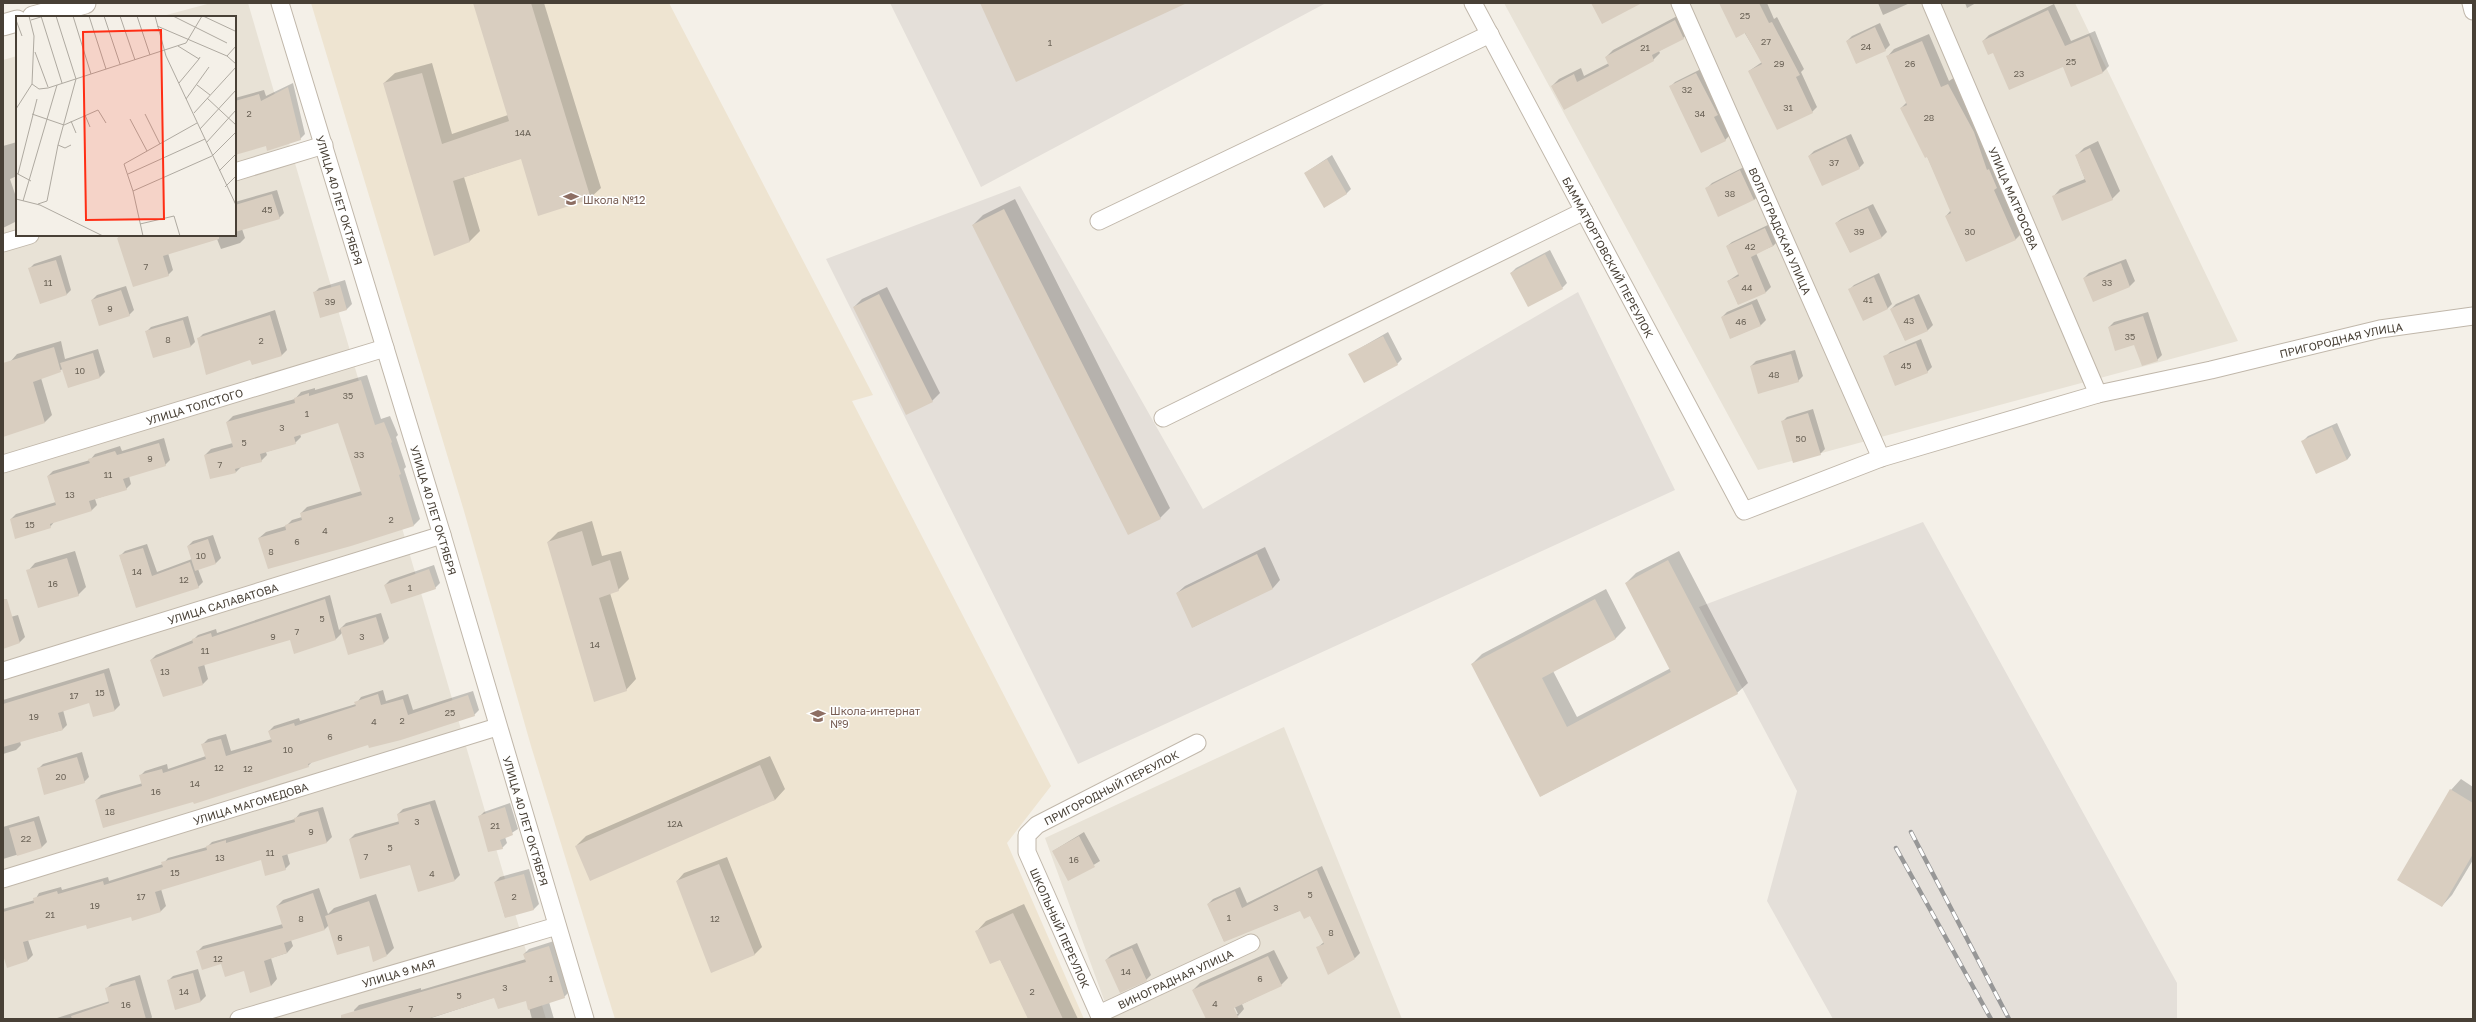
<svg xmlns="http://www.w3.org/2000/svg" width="2476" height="1022" viewBox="0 0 2476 1022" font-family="'Golos Text',sans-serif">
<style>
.residential{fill:#e8e2d6}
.industrial{fill:#e4dfd9}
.education{fill:#eee4d1}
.shadow{fill:#0003;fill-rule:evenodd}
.building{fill:#d9cec0}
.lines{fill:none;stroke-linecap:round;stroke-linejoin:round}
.minor-casing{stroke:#c0b7aa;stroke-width:19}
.tertiary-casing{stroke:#c0b7aa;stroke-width:23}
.minor{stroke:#fff;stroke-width:17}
.tertiary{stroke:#fff;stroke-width:21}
.rail-casing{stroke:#979797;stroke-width:4.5}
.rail{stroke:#fff;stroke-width:3;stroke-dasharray:9;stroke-linecap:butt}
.labels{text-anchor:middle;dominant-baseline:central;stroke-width:3;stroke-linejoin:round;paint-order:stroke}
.number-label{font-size:9px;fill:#6c6458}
.education-label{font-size:11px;fill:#785e54;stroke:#fff;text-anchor:start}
.street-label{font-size:11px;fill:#484036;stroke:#fff}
.inset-road{fill:none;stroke:#afaaa1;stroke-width:1}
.view{fill:#ff2d14;fill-opacity:0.15;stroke:#ff2d14;stroke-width:2}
.inset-edge{fill:none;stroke:#484036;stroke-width:2}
</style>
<rect width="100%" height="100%" fill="#f4f0e8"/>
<path class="residential" d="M211 3H248L546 1019H3V60L17 56V235H235V17H159Z
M1504 3H2075L2238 341 1758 470Z
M1284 727 1402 1019H1111L1045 838Z"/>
<path class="industrial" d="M890 3H1326L981 187Z
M1020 186 1203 509 1578 292 1675 490 1078 764 826 259Z
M1923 522 2177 983V1019H1833L1767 901 1797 791 1699 607Z"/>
<path class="education" d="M311 3H669L873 395 852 401 1051 786 1007 843 1084 1019H615L531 746 464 511Z"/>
<path class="shadow" d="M474 3H544L601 188 590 198 522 158 464 177 480 231 469 242 384 83 395 73 432 63 452 134 508 115Z
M1727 3H1767L1774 19 1777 17 1804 69 1801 72 1817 107 1812 112 1749 71 1762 62Z
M1878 3H1910L1883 15Z
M1965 3H1976L1967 8Z
M2054 4 2071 41 2095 31 2109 66 2103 72 2071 85 2064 66 1983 41 1989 35Z
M1681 14 1690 32 1683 38 1659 51 1660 53 1653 60 1564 108 1552 86 1559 79 1581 68 1584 76 1609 63 1606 57 1613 50Z
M1880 23 1890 45 1885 50 1847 41 1852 36Z
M1929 34 1949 81 1955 77 2023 232 2016 239 1966 261 1946 216 1951 210 1927 156 1901 108 1907 102 1887 57 1894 49Z
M1701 69 1723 109 1719 113 1730 135 1725 140 1670 87 1675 82Z
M293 83 305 134 300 139 266 145 235 154V98L264 90 266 96Z
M1851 134 1864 163 1859 168 1809 156 1814 151Z
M2098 141 2120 191 2112 199 2053 197 2060 189 2085 179 2076 156 2084 148Z
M17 142V176L10 179 17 200V221L3 228V146Z
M1332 155 1351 189 1346 194 1305 173Z
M1746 166 1759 195 1754 200 1707 188 1712 183Z
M277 190 284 213 279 218 242 229 245 238 240 243 221 249 217 239 168 253 173 270 168 275 118 238 121 235H235V202Z
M1015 199 1170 508 1160 518 973 225 983 215Z
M1873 204 1887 232 1882 237 1850 252 1836 223 1841 219Z
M1770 224 1778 241 1773 246 1756 253 1771 287 1766 292 1738 304 1728 281 1740 273 1727 246 1732 242Z
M1550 250 1567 283 1562 288 1511 273 1516 268Z
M61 255 71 290 66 295 29 269 34 264Z
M2126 259 2135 281 2130 286 2093 300 2084 278 2089 273Z
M1879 273 1892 304 1887 309 1849 290 1854 285Z
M345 280 352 304 347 309 321 316 314 293 319 288Z
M126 286 134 310 129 315 92 300 97 295Z
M887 287 940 393 932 401 854 307 862 299Z
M1919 294 1933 325 1928 330 1905 340 1891 309 1896 304Z
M1757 299 1766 320 1761 325 1731 338 1722 317 1727 312Z
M275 310 287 350 282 355 252 364 251 358 198 339 203 334Z
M2148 312 2162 355 2157 360 2109 327 2114 322Z
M188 316 195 342 190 347 146 332 151 327Z
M1388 332 1402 359 1397 364 1350 354Z
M1921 339 1932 367 1927 372 1885 357 1890 352Z
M61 341 65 359 98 349 105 372 100 377 63 369 41 378 52 415 45 422 3 435V390L11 361 17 354Z
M1795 350 1803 376 1798 381 1751 366 1756 361Z
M367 375 381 419 390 416 398 435 396 437 406 467 404 469 420 519 414 525 351 545 259 538 266 532 286 526 292 520 302 517 301 513 307 507 362 491 339 422 300 434 301 437 295 443 266 452 267 455 261 461 241 467 236 472 205 455 211 449 233 443 227 422 233 416 295 399 301 392 315 388V390Z
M1813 409 1825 449 1820 454 1782 422 1787 417Z
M2337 423 2351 455 2347 460 2303 441 2308 436Z
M164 438 170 460 165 465 129 476 131 484 126 489 95 499 97 505 92 510 55 521 50 527 11 519 16 514 56 502 48 476 53 471 90 460 95 454 120 446 122 451Z
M592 521 602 556 621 551 629 579 618 590 610 593 636 679 626 690 548 542 558 532Z
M213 535 221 558 216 563 198 569 203 582 198 587 136 606 120 556 125 551 147 544 157 572 192 559 188 546 193 541Z
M1265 547 1280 580 1273 588 1193 627 1177 593 1185 586Z
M75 551 86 587 78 595 28 571 35 563Z
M1679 551 1748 683 1737 693 1541 796 1472 664 1482 654 1606 589 1626 628 1616 638 1553 671 1577 717 1671 668 1626 583 1636 573Z
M434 565 440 583 435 588 385 585 390 580Z
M330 595 339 630 346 623 381 613 389 638 384 643 342 633 336 639 291 638 204 664 208 679 203 684 151 660 156 655 193 640 198 635 216 629 217 633Z
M18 615 25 637 20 642 3 648V619Z
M109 668 120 705 115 710 94 716 90 702 63 710 67 725 62 730 20 741 21 745 16 750 3 754V700Z
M383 690 386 701 408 694 413 710 473 691 479 710 474 715 369 744 313 761 308 766 194 800H96L101 795 143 783 140 776 145 771 167 764 168 769 206 756 203 744 208 739 226 734 231 751 272 739 269 731 274 726 299 718 300 721 356 704 361 697Z
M82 752 89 777 84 782 38 769 43 764Z
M770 756 785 789 775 800 576 846 586 836Z
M2461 779 2473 787V860L2452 895 2442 906 2451 790Z
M435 800 460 875 455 880 350 839 355 834 400 821 398 814 403 809Z
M510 803 518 829 505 837 507 843 502 848 479 817 484 812Z
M323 807 332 837 327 842 287 853 290 864 285 869 261 859 161 889 166 906 161 911 133 919 131 915 86 924 28 940 33 955 28 960 3 951V909L35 900 39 893 61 887 62 890 108 877 109 881 163 864 168 858 207 847 212 842 295 819 300 813Z
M39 816 47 842 42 847 3 859V827Z
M1084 832 1100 861 1069 880 1053 851Z
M727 857 762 947 754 955 677 881 684 873Z
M1322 866 1360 953 1355 958 1317 948 1324 942 1310 915 1301 910 1224 941 1208 904 1213 899 1240 887 1247 903Z
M529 869 539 904 534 909 505 917 495 882 500 877Z
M319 888 328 914 334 908 376 894 394 948 387 955 329 925 325 929 291 940 293 946 287 953 271 958 277 979 271 986 245 970 197 952 203 946 283 924 277 906 283 900Z
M1024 904 1078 1019H1029L1000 959 976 932 986 921Z
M554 941 569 992 564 997 549 1002 554 1019H532L527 1000 495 997 428 1019H357L354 1010 359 1005 421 988V990L526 959 524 954 529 949Z
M1137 943 1151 975 1146 980 1106 960 1111 955Z
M1274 950 1288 978 1281 985 1242 1004 1244 1009 1238 1016 1230 1019H1207L1193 990 1200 983ZM1233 1003 1238 1014H1236L1231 1004Z
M198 969 206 996 201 1001 176 1008 168 981 173 976Z
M140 975 152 1017 151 1019H54L110 1001 106 989 111 984Z"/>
<path class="building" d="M473 3H531L591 199 538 216 521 159 453 181 470 242 434 256 383 83 422 73 442 144 509 121Z
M980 3H1187L1016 82Z
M1591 3H1642L1602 24Z
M1719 3H1759L1769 23 1772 22 1800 75 1796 77 1813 113 1777 130 1748 71 1762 64 1745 33 1736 38Z
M2048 10 2065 46 2089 36 2103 73 2071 87 2063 67 2009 90 1993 53 1988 55 1982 41Z
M1675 20 1684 39 1652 55 1654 61 1564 110 1551 86 1574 74 1577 82 1609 66 1605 57Z
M1875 27 1886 51 1856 64 1846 41Z
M1922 41 1941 87 1948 84 1974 132 1987 170 1989 169 1997 188 1994 190 2016 240 1966 262 1945 216 1951 213 1927 157 1925 158 1900 108 1907 105 1886 56Z
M1696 73 1718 115 1714 117 1726 141 1701 153 1669 86Z
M288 87 301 140 267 151 266 146 235 155V101L259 94 261 101Z
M1846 138 1860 169 1822 186 1808 156Z
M2090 148 2113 200 2062 221 2052 196 2086 182 2075 155Z
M1327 159 1347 194 1324 208 1304 173Z
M1740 170 1754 200 1718 217 1705 188Z
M272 194 280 219 235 232V205Z
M1868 208 1882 238 1850 253 1835 223Z
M1004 209 1161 519 1128 535 972 225Z
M1765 228 1773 246 1751 257 1766 293 1738 305 1727 281 1739 276 1726 246Z
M125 235H219V239L163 256 169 276 133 287 117 238Z
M1545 254 1563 289 1528 307 1510 273Z
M56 260 67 295 40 304 28 268Z
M2121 263 2130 287 2093 302 2083 278Z
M1874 277 1888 309 1863 321 1848 289Z
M340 285 347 310 320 318 313 292Z
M121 290 130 316 99 326 91 300Z
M879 294 933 402 906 415 853 307Z
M1914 298 1928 331 1905 341 1890 309Z
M1752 304 1761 326 1730 339 1721 317Z
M270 315 282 356 252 365 250 360 206 375 197 338Z
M2143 316 2158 361 2142 366 2134 345 2115 351 2108 327Z
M183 320 191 347 153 358 145 331Z
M1383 336 1398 365 1364 383 1348 354Z
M1916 343 1928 373 1895 386 1883 356Z
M54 347 61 372 33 382 45 423 3 437V363Z
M93 353 100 378 68 388 60 363Z
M1791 354 1799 382 1758 394 1750 366Z
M361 380 375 425 384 422 392 442 391 443 401 474 399 475 414 526 351 546 268 569 258 538 286 530 285 525 302 520 300 513 362 495 338 423 294 437 296 444 260 454 262 462 235 469 236 473 210 479 204 455 233 447 226 422 295 403 294 398 309 393V396Z
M1808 413 1821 455 1793 463 1781 421Z
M2332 427 2347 460 2316 474 2301 441Z
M159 443 166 466 123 479 127 490 89 501 92 511 50 524 51 528 15 539 10 519 56 505 47 476 90 463 88 459 115 451 117 455Z
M582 531 592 566 610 560 619 591 599 598 627 691 594 702 547 542Z
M208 539 216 564 195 571 187 546Z
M143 548 152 576 190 562 199 588 136 608 119 555Z
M1257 554 1273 589 1192 628 1176 593Z
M67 558 79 596 38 608 26 570Z
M1668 560 1738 694 1540 797 1471 664 1595 599 1616 639 1542 678 1567 727 1671 672 1625 583Z
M429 569 436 589 391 604 384 585Z
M3 599H7L20 643 3 649Z
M325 599 336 640 294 654 290 640 198 667 203 685 163 697 150 660 193 643 192 639 211 633 212 637Z
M376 617 384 644 348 655 340 628Z
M104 673 115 711 93 717 89 703 58 713 63 730 3 747V704Z
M378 694 381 705 403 699 408 715 468 695 475 716 401 740 369 748 368 745 308 764 309 767 194 804 193 802 103 828 95 800 142 786 139 775 162 769 163 773 206 759 201 744 221 739 226 756 272 742 268 731 294 723 295 726 356 706 354 702Z
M77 757 85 783 44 795 37 768Z
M760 765 775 800 590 881 575 846Z
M2450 789 2473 803V854L2442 907 2397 880Z
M430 804 455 881 418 892 410 865 360 879 349 839 399 824 397 814Z
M505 807 513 835 500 840 503 849 488 852 478 816Z
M318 811 327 843 282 856 286 870 265 876 261 860 155 892 161 912 132 921 131 917 87 929 86 925 23 942 28 961 7 968 3 955V912L34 903 33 898 57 891 58 894 103 881 104 885 163 867 161 862 207 850 206 846 226 840V843L295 822 294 818Z
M34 821 42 848 17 856 9 828Z
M1079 836 1095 867 1068 881 1052 851Z
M719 864 755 955 711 973 676 881Z
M1317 870 1355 959 1328 975 1316 947 1324 944 1310 916 1304 919 1300 911 1224 942 1207 904 1235 891 1242 908Z
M524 874 534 910 505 918 494 882Z
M313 893 325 930 284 943 287 953 264 961 271 986 250 993 244 971 225 977 221 964 202 970 196 951 283 928 276 906Z
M369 901 387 956 373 962 369 946 337 955 325 916Z
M1013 913 1063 1019H1028L1000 960 990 964 975 931Z
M549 946 565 998 528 1010 526 1001 498 1009 494 998 427 1019H341V1015L526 962 523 954Z
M1132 948 1147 981 1120 993 1105 960Z
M1268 956 1282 986 1234 1008 1239 1019H1206L1192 990Z
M193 973 201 1002 175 1010 167 980Z
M135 980 146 1019H72L71 1016 109 1003 105 988Z"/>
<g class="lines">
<g class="minor-casing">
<g id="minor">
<path id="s1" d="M280 3 442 535 585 1019"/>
<path id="s2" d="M1473 3 1744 511 1881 458 2098 394 2211 370 2380 329 2473 316"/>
<path id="s3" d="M1680 3 1881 458"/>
<path id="s4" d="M1931 3 2098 394"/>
<path d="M2471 3 2473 11"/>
<path d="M235 172 324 145"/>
<path d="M1099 221 1490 34"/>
<path d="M3 243 30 235"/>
<path d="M1163 418 1584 211"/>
<path id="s5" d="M3 464 385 348"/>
<path id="s6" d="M3 671 442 535"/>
<path id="s7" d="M3 879 497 727"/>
<path id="s8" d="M1099 1014 1251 943"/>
<path id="s9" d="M239 1019 557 926"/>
<path id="s10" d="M1101 1019 1027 852V835L1037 825 1197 743"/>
</g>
</g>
<g class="tertiary-casing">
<path id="tertiary" d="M33 17 85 3
M3 25 17 21"/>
</g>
<use href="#minor" class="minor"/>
<use href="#tertiary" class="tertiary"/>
<g class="rail-casing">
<path id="rail" d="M1911 832 2009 1019
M1896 848 1991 1019"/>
</g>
<use href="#rail" class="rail"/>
</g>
<defs>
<g id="school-bare" transform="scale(1.2)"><path d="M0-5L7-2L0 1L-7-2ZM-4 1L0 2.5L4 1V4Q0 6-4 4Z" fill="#8d6e63" stroke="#fff" stroke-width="2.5" paint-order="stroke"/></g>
</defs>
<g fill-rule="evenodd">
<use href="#school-bare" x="571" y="199"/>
<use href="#school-bare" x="818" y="716"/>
</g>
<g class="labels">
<g class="number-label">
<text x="1745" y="15">25</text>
<text x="1766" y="41">27</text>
<text x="1050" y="42">1</text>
<text x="1866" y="46">24</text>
<text x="1645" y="47">21</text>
<text x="2071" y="61">25</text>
<text x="1779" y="63">29</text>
<text x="1910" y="63">26</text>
<text x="2019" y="73">23</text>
<text x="1687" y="89">32</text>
<text x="1788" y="107">31</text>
<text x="249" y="113">2</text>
<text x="1700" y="113">34</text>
<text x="1929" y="117">28</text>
<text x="523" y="132">14А</text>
<text x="1834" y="162">37</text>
<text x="1730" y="193">38</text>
<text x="267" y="209">45</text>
<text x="1859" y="231">39</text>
<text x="1970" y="231">30</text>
<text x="1750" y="246">42</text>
<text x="146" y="266">7</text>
<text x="48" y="282">11</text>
<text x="2107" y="282">33</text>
<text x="1747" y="287">44</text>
<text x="1868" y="299">41</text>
<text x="330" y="301">39</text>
<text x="110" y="308">9</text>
<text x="1909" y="320">43</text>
<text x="1741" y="321">46</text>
<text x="2130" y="336">35</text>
<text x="168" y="339">8</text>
<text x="261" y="340">2</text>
<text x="1906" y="365">45</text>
<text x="80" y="370">10</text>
<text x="1774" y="374">48</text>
<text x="348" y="395">35</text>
<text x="307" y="413">1</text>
<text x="282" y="427">3</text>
<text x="1801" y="438">50</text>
<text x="244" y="442">5</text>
<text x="359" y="454">33</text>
<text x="150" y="458">9</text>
<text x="220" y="464">7</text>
<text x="108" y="474">11</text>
<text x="70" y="494">13</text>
<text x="391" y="519">2</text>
<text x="30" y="524">15</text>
<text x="325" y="530">4</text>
<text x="297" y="541">6</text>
<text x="271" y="551">8</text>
<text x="201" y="555">10</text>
<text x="137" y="571">14</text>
<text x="184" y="579">12</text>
<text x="53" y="583">16</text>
<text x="410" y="587">1</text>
<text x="322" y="618">5</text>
<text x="297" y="631">7</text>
<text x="273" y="636">9</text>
<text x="362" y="636">3</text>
<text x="595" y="644">14</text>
<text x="205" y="650">11</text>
<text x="165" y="671">13</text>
<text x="100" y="692">15</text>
<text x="74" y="695">17</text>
<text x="450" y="712">25</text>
<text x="34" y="716">19</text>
<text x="402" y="720">2</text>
<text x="374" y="721">4</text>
<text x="330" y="736">6</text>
<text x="288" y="749">10</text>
<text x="219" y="767">12</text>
<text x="248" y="768">12</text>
<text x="61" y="776">20</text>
<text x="195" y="783">14</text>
<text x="156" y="791">16</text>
<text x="110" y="811">18</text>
<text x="417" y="821">3</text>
<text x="675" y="823">12А</text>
<text x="495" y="825">21</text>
<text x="311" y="831">9</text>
<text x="26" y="838">22</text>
<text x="390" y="847">5</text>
<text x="270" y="852">11</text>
<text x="366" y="856">7</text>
<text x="220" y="857">13</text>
<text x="1074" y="859">16</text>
<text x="175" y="872">15</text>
<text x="432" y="873">4</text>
<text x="1310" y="894">5</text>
<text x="141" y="896">17</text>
<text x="514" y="896">2</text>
<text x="95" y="905">19</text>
<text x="1276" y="907">3</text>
<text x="50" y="914">21</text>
<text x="1229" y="917">1</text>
<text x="301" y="918">8</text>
<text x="715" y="918">12</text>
<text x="1331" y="932">8</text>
<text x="340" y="937">6</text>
<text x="218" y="958">12</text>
<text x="1126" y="971">14</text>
<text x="551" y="978">1</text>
<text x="1260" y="978">6</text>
<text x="505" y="987">3</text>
<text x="184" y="991">14</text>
<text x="1032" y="991">2</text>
<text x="459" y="995">5</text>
<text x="1215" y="1003">4</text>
<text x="126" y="1004">16</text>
<text x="411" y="1008">7</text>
</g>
<g class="education-label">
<text x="583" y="199">Школа №12</text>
<text x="830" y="710">Школа-интернат<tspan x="830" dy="13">№9</tspan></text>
</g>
<g class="street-label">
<text stroke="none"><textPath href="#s4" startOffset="212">УЛИЦА МАТРОСОВА</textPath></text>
<text stroke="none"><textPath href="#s1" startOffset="206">УЛИЦА 40 ЛЕТ ОКТЯБРЯ</textPath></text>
<text stroke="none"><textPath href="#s3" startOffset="249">ВОЛГОГРАДСКАЯ УЛИЦА</textPath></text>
<text stroke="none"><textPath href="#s2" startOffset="288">БАММАТЮРТОВСКИЙ ПЕРЕУЛОК</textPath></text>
<text stroke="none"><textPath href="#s2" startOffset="1198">ПРИГОРОДНАЯ УЛИЦА</textPath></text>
<text stroke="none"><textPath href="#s5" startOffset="200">УЛИЦА ТОЛСТОГО</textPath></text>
<text stroke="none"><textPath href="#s1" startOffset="530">УЛИЦА 40 ЛЕТ ОКТЯБРЯ</textPath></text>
<text stroke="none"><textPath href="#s6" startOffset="230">УЛИЦА САЛАВАТОВА</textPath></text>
<text stroke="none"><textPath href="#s10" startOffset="297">ПРИГОРОДНЫЙ ПЕРЕУЛОК</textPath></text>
<text stroke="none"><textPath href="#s7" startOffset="259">УЛИЦА МАГОМЕДОВА</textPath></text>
<text stroke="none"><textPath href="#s1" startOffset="854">УЛИЦА 40 ЛЕТ ОКТЯБРЯ</textPath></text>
<text transform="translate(1060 928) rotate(66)">ШКОЛЬНЫЙ ПЕРЕУЛОК</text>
<text stroke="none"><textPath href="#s9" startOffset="166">УЛИЦА 9 МАЯ</textPath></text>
<text stroke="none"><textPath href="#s8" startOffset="84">ВИНОГРАДНАЯ УЛИЦА</textPath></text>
</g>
</g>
<g transform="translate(16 16)">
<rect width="220" height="220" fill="#f4f0e8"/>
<path class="inset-road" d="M25 0 46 67M57 0 75 58M73 0 90 53M88 0 104 48M104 0 119 44M121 0 134 39M139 0 150 40 220 189M157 0 211 27M187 0 219 15M0 4 6 20M15 4 28 0M141 10 211 40 220 48M162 30 183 43 184 41M19 36 32 71M211 40 220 30M163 67 183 43M16 68 23 73 32 72 170 27 186 0M181 69 194 79M191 82 220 109M170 83 193 51M0 93 16 68 18 20 13 0M178 97 220 51M16 98 48 109 82 94 90 107M129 98 144 128M69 99 74 111M114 103 131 135M55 105 60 117M184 113 220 74M190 127 220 94M42 129 49 132 55 129M203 155 220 138M0 157 15 165M2 158 21 83M112 158 189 123M209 171 220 160M117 175 196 140 220 116M0 183 24 189 87 220M7 185 41 69M22 188 31 185 42 129 60 63 40 0M124 208 158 200 164 220M127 220 117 175 108 148 181 107"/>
<path class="view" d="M145 14 148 203 70 204 67 16Z"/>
<rect width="220" height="220" class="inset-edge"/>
</g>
<rect width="2476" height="1022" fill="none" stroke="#484036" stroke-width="8"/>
</svg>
